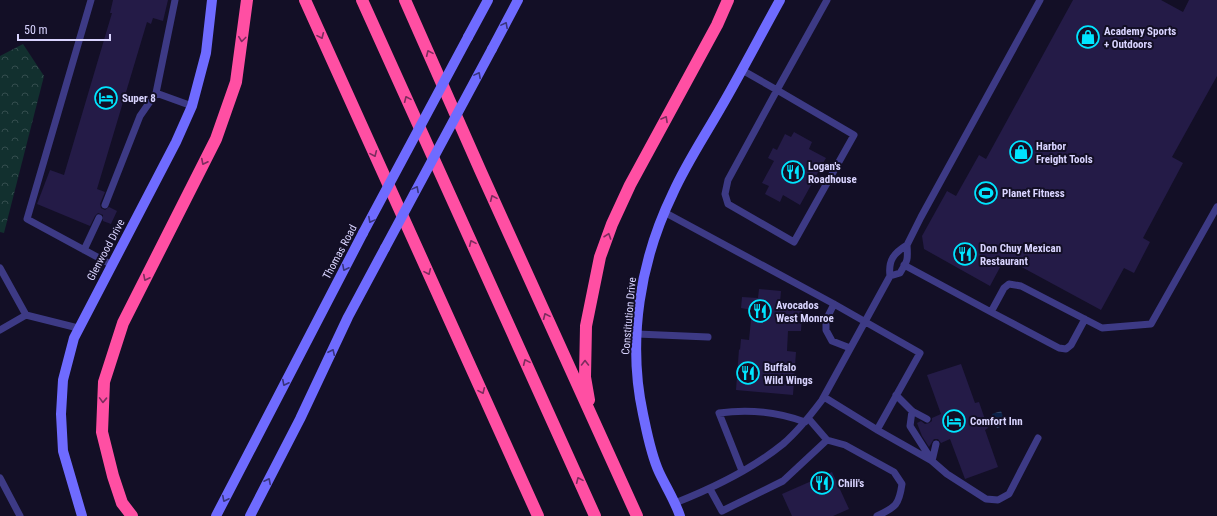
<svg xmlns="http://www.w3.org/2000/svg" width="1217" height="516" viewBox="0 0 1217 516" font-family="'Roboto Condensed',sans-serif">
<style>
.forest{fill:url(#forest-crowns)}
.water{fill:url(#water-rules)}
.building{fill:#241b47}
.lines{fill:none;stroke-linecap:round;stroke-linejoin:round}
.lane{stroke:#3d3a85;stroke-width:7}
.secondary{stroke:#6f6bff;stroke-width:10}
.highway{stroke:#ff4fa3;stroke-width:12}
.secondary-bridge{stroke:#6f6bff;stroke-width:10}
.oneway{stroke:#38347d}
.oneway2{stroke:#7d2c5e}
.labels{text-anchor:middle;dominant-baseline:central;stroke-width:4;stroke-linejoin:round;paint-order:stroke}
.poi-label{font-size:11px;font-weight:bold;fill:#d9d4ff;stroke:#130f26;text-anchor:start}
.street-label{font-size:11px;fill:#d9d4ff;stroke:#130f26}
</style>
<defs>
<pattern id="forest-crowns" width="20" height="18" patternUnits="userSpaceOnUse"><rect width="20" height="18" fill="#12302f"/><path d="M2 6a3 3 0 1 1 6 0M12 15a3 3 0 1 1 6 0" fill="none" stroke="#344d4e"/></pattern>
<pattern id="water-rules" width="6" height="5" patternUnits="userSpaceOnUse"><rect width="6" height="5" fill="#0c2248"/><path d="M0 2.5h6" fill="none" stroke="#2f4163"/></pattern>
</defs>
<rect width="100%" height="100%" fill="#130f26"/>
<path class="forest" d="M23 44 44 76 4 233 0 232V56Z"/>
<path class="water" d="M1001 411 1006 425 997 428 992 414Z"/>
<path class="building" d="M113 0H168L163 21 153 18 151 24 147 22 97 189 105 192 100 204 101 208 105 210 109 207 117 211 111 224 103 221V215L98 213 95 216 90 226 37 204 50 170 64 175 112 13H110Z
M1073 0H1161L1183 12 1189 0H1217V76L1172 157 1183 163 1143 238 1150 242 1134 273 1124 268 1101 310 1005 258 990 286 924 249 922 236 947 191 956 196 979 155 986 159Z
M794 132 812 142 809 149 826 158 800 205 783 195 780 202 765 194 769 186 762 183 774 161 768 158 773 148 777 150 785 134 791 137Z
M759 289 781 291 780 302 795 304 794 310 802 311 801 331H788L787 351 796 352 793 395 736 390 739 349 740 350 741 339 749 340 752 310 741 308 742 297 758 298Z
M961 364 975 403 979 402 988 428 985 430 998 467 965 479 950 439 941 443 938 439H934L929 447 922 436 917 423 921 421 925 424 929 423 932 421V418L941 414 927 375Z
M832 472 849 509 833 516H792L782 494Z"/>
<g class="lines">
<path class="lane" d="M91 0 27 219 112 265
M742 70 777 90 728 180 725 194 728 204 794 242 854 135 777 90 827 0
M156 93 175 0
M105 205 140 116 156 93 192 106
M664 212 834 304 920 353 877 430
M907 245 921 217 1040 0
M84 250 99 218
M904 265 991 312 1004 288 1009 284 1021 286 1102 328 1151 324 1217 207
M0 268 26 315
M834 304 826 320V330L832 341 850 348
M991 312 1059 348 1066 349 1071 345 1085 319
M0 330 26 315 78 328
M637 334 708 337
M896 395 912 411 927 419
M824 397 879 431 932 461 947 474 986 499 998 500 1009 494 1038 438
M912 411 910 426 931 459
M827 440 845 445 894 472 902 484C899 505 896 507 877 516
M932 461 936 444
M742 471 719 413C747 409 778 412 805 422
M0 478 20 516
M710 489 722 511 783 481 827 440 808 418
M675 503C713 488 751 470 783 444 798 431 810 416 822 400L890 276C888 260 894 253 907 245 908 260 908 260 900 273L890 276"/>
<path class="secondary" d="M468 37 488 0
M492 49 518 0
M82 516 63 451 61 414 63 380 74 338 176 142 192 106 206 53 212 0
M216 516 363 233
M250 516 300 419 348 317 385 248
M680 516C675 501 666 487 659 472 651 455 647 433 643 414 627 340 640 261 673 193 686 164 704 137 720 109 741 73 760 36 780 0"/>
<path class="highway" d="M305 0 538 516
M362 0 595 516
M405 0 481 172 637 516
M589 400 585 377 586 326 600 257 612 224 630 185 717 25 728 0
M132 516 122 503 113 476 102 432 104 382 123 323 216 139 236 82 247 0"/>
<path class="secondary-bridge" d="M363 233 468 37
M385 248 492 49"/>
</g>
<defs><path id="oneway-chevron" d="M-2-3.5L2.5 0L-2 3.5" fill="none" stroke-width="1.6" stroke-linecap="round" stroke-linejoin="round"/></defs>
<g class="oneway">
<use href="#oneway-chevron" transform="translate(505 25) rotate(-62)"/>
<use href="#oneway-chevron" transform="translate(478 75) rotate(-62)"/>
<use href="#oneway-chevron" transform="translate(416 189) rotate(-62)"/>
<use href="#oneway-chevron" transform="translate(371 220) rotate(118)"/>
<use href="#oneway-chevron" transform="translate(345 268) rotate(117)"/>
<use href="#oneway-chevron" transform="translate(332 352) rotate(-65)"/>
<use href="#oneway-chevron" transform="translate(285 383) rotate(117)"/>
<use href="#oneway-chevron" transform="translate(268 481) rotate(-63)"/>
<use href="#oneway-chevron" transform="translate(225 499) rotate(117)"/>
</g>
<g class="oneway2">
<use href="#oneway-chevron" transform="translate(321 36) rotate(66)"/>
<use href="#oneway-chevron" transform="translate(242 39) rotate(97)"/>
<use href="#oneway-chevron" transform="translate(429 53) rotate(-114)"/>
<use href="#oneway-chevron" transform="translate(407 99) rotate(-114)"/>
<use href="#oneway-chevron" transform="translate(665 119) rotate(-61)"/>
<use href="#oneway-chevron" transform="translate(374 154) rotate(66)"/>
<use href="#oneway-chevron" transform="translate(204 162) rotate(117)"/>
<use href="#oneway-chevron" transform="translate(493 198) rotate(-114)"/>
<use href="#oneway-chevron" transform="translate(608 236) rotate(-71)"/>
<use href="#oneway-chevron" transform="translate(472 243) rotate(-114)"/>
<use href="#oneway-chevron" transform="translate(428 272) rotate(66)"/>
<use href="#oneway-chevron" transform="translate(146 278) rotate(117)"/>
<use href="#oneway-chevron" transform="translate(546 316) rotate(-114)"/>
<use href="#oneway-chevron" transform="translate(526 362) rotate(-114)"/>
<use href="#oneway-chevron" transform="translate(585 363) rotate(-90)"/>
<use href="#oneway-chevron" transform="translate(482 391) rotate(66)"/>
<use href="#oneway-chevron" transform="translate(103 400) rotate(92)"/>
<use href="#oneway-chevron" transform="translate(579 480) rotate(-114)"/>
</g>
<defs>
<g id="shop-ring" transform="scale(1.15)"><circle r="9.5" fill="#130f26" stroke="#00e5ff" stroke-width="1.5"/><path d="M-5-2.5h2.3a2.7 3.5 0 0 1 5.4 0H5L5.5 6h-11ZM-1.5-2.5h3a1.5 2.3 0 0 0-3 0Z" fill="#00e5ff"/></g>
<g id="hotel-ring" transform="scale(1.15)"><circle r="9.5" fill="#130f26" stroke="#00e5ff" stroke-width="1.5"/><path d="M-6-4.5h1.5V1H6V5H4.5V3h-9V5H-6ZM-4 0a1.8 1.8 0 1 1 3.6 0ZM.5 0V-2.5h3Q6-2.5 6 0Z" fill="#00e5ff"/></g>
<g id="restaurant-ring" transform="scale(1.15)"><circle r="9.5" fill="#130f26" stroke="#00e5ff" stroke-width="1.5"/><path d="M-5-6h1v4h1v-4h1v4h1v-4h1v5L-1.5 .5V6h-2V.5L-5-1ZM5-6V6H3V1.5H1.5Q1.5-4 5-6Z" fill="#00e5ff"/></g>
<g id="stadium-ring" transform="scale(1.15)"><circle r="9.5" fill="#130f26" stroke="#00e5ff" stroke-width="1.5"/><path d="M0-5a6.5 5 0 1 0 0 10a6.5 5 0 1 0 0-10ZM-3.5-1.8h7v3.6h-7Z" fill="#00e5ff"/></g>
</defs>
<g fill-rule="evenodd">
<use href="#shop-ring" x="1088" y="37"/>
<use href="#hotel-ring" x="106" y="98"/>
<use href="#shop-ring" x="1021" y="152"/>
<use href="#restaurant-ring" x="793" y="172"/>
<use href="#stadium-ring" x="986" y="193"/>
<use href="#restaurant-ring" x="965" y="254"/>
<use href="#restaurant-ring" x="760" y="311"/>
<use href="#restaurant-ring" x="748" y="373"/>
<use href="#hotel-ring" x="954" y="421"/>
<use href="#restaurant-ring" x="822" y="483"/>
</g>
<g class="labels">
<g class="poi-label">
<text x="1104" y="31">Academy Sports<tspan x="1104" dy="13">+ Outdoors</tspan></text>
<text x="122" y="98">Super 8</text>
<text x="1036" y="146">Harbor<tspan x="1036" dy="13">Freight Tools</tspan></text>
<text x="808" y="166">Logan's<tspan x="808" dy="13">Roadhouse</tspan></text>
<text x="1002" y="193">Planet Fitness</text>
<text x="980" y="248">Don Chuy Mexican<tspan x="980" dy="13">Restaurant</tspan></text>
<text x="776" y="305">Avocados<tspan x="776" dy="13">West Monroe</tspan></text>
<text x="764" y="367">Buffalo<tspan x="764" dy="13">Wild Wings</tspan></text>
<text x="970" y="421">Comfort Inn</text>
<text x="838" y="483">Chili's</text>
</g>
<g class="street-label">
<text transform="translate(106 250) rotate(-62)">Glenwood Drive</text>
<text transform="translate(340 252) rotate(-62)">Thomas Road</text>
<text transform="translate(629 316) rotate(-85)">Constitution Drive</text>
</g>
</g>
<path d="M18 34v6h92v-6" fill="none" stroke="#d9d4ff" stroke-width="2"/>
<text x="24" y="34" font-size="12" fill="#d9d4ff" stroke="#130f26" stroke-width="3" paint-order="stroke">50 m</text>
</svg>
